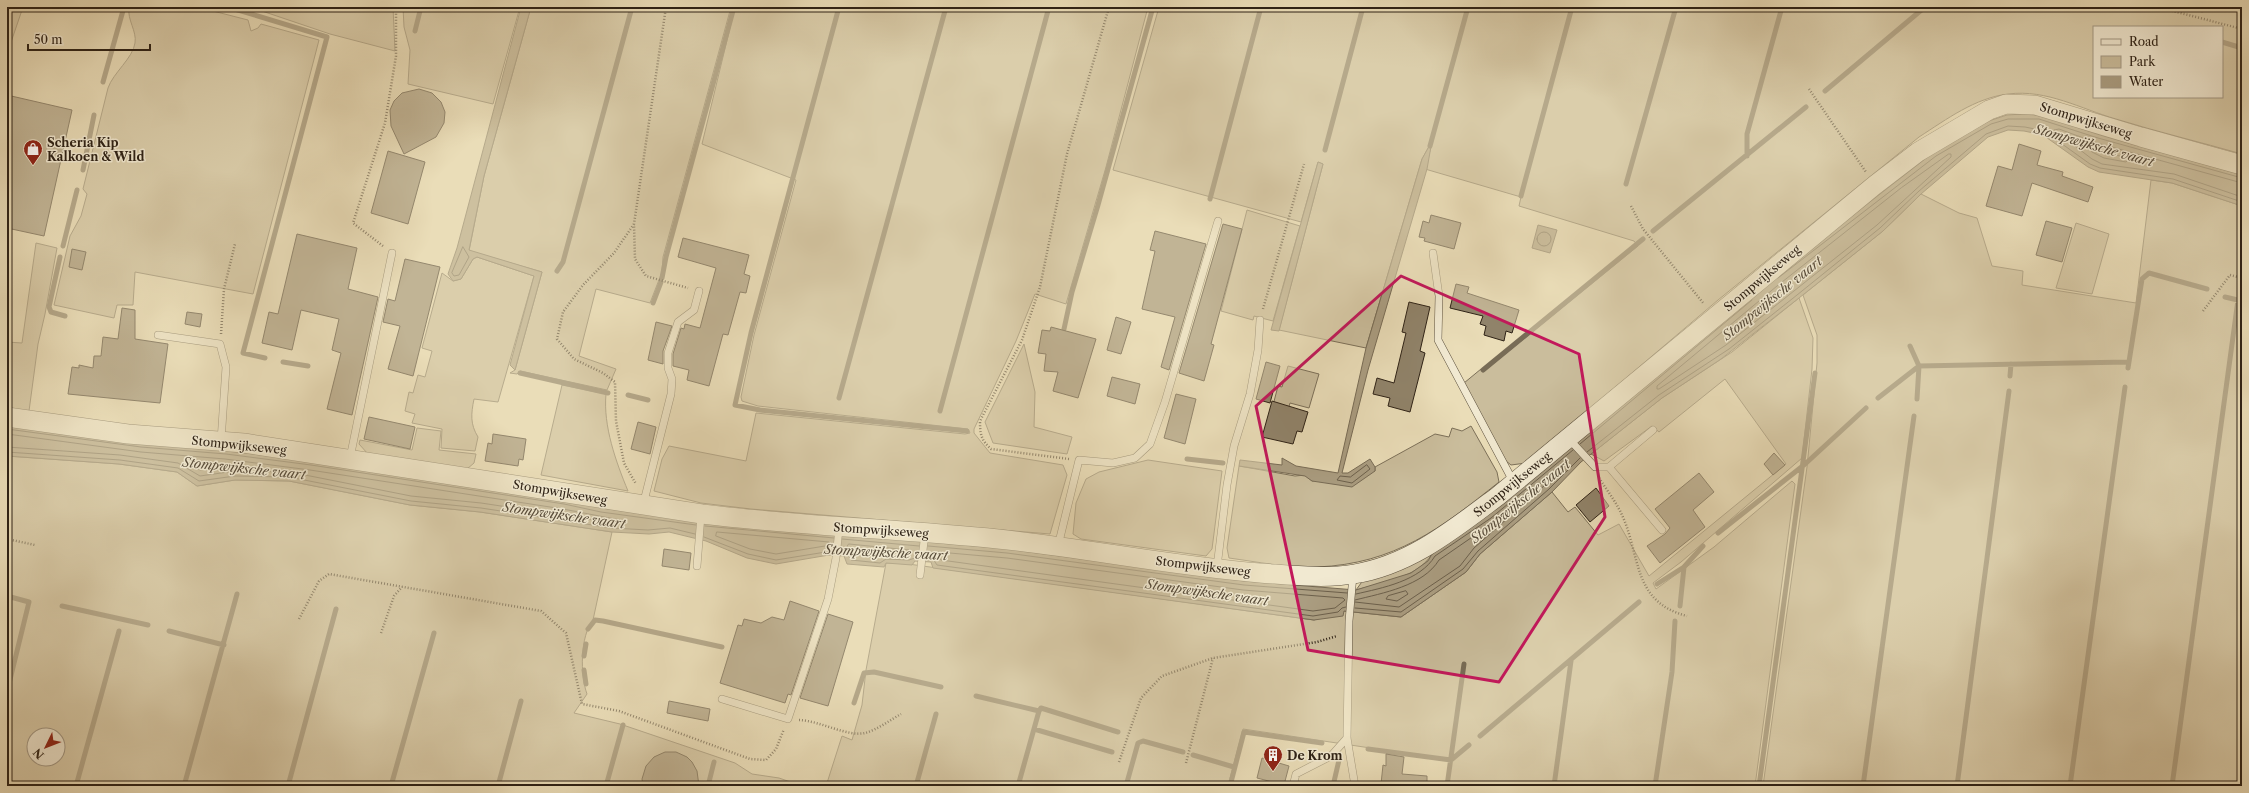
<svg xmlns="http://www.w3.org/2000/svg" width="2249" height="793" viewBox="0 0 2249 793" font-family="'Libre Caslon Text',serif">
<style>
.green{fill:#cabd9c;stroke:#7c7059;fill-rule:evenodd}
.water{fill:#aa9d81;stroke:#786c56}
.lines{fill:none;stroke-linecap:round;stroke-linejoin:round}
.shore{stroke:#6c604c;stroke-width:1}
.stream{stroke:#786c56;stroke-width:5}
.building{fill:#90836a;stroke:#2e2216}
.service-casing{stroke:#5d513e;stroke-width:8}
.tertiary-casing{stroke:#5d513e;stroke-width:20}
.path{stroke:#2e2216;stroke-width:2.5;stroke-dasharray:1 2;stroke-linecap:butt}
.service{stroke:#f1e9d1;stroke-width:7}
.tertiary{stroke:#f1e9d1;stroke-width:19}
.marked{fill:none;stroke:#c2185b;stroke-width:3;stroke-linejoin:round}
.labels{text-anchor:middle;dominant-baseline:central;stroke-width:3;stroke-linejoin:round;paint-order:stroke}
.street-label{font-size:12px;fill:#2e2216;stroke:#f1e9d1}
.poi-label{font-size:12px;font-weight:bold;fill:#2e2216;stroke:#f1e9d1;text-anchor:start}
.water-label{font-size:13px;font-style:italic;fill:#594d3b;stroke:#f1e9d1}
</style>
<rect width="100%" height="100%" fill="#eaddb8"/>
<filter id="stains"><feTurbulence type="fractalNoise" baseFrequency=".005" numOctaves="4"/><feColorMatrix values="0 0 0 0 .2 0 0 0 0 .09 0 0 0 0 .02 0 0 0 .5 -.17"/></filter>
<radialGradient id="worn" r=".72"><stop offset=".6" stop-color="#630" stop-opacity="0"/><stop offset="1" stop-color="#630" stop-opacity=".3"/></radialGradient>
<path class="green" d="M7 7H23L7 54Z
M129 7H205V9L248 20 251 31 258 28 261 24 319 40 253 294 135 272 133 305H117L114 318 54 305 70 236 81 216 87 194 83 189 108 88C113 73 133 58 135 43 137 31 127 20 129 7Z
M250 7H393L395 51 330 34Z
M403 7H520L493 104 408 84 410 50 404 27Z
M531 7H731L663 257 662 272 650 303 596 289 579 356 616 369 607 390 520 371 517 374 510 373 515 370 542 272 469 251 484 176Z
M735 7H1148L1106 167 1066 304 1035 294 1016 341 974 429V433L990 453 1063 465 1067 475 1050 534 751 509 701 503 654 491 662 459 669 446 746 461 756 413 965 434 970 433 968 429 758 406 742 401 741 397 754 335 796 180 702 144Z
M1159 7H2242V154C2200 142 2158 132 2116 119 2081 109 2047 89 2008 94 1975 98 1947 119 1919 137L1718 300 1526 463 1511 465 1506 461 1464 383 1481 369 1483 372 1638 246 1634 241 1519 206 1521 197 1425 169 1462 33 1432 141 1422 159 1366 348 1279 330 1323 164 1318 162 1301 222 1113 170ZM2094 27H2222V97H2094Z
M2151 180 2172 183 2242 206V786H1763L1807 467 1817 363V335L1803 295 1883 231 1921 194 1959 213 1977 218 1992 266 2023 271 2022 285 2136 303Z
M1247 210 1300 226 1273 321 1254 316 1253 320 1221 311Z
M2076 223 2109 234 2092 294 2056 288Z
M36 243 57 248 45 314 38 344 29 411 11 409 7 402V342L22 343Z
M477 257 534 276 498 402 474 399C471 414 470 424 478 437L475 451 441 448 442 429 412 423 415 414 405 411 409 392 413 393 418 375 425 377 432 351 422 348 442 273 453 281 461 279 473 259Z
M1799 298 1813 338 1812 369 1802 458 1681 562 1653 583 1656 589 1714 547 1792 481 1795 484 1755 786H1447L1451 760 1243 729 1228 786H823L827 783 842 736 852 740 862 705 866 670 886 563H901L1314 620 1344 611 1401 617 1466 572 1480 554 1552 492 1568 512 1575 507 1598 535 1619 524 1649 576 1786 464 1725 379 1659 432 1652 426 1604 461 1591 454 1662 398 1732 352Z
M1024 344 1035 392 1034 427 1072 437 1067 454 993 443 985 422Z
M1288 366 1319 374 1309 408 1290 403 1286 417 1271 413 1278 386 1282 387Z
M562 385 606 394C603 426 616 462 628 491L541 475Z
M1471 426 1497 472 1499 482C1441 528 1395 564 1317 567 1288 568 1258 562 1229 558L1227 548 1239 466 1295 476 1305 475 1312 481 1375 471V467L1435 434 1449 437 1452 428 1462 431Z
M417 428 441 431 439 450 476 454 474 463 467 469 368 454 359 444 360 440 412 450Z
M7 456 119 464 177 472 197 486 235 480 289 481 410 505 480 512 612 532 593 620C580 636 580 675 587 694L574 713 620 724 735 763 752 774 779 778 802 786H7ZM34 735H58V759H34Z
M1148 460 1222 471 1212 549 1206 556 1081 539 1073 534 1076 503 1086 479 1099 472Z
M1432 554C1418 578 1380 583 1356 590L1364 579Z"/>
<path class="water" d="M521 7H531L484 176 469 250 542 272 515 370 510 365 534 276 477 257 473 259 461 279 453 281 448 274 457 248Z
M2023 114C2051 115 2074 127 2100 135 2147 149 2195 161 2242 175V206L2172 183 2099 172 2088 167 2043 135 2024 131 2008 130 1988 137 1921 194 1883 231 1799 298 1721 359 1662 398 1581 462 1552 492 1480 554 1466 572 1401 617 1344 611 1343 616 1314 620 933 568 931 562 915 561 912 565 886 563 884 567 847 564 844 556 829 555 776 564 747 558 706 541 669 532 649 534 612 532 480 512 410 505 289 481 235 480 197 486 177 472 119 464 7 456V425L311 461 565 500 602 508 694 521 1008 549 1244 581 1356 590 1411 573 1428 561 1432 554 1771 279 1934 152 1989 121 2007 115Z
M1432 141 1427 169 1368 370 1342 473H1348L1370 459 1375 467V471L1352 487 1312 481 1305 476 1239 466 1240 460 1282 465V458L1296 466 1338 473 1366 348 1422 159Z
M1318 162 1323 164 1279 331 1271 330Z
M1538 225 1557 230 1550 253 1532 248Z"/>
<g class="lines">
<path class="shore" d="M2094 149 2127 158 2128 160 2126 162 2104 158 2092 152Z
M1949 154H1951V157L1877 225 1726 345 1659 389H1657V386L1777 286 1901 188Z
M2242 183 2097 143 2059 129 2054 130 2092 159 2102 164 2174 174 2242 197
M1537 239a7 7 0 1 1 14 0a7 7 0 1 1-14 0Z
M463 247 469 257 459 275 454 276 452 273Z
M1778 278 1936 156 1991 124 2008 119H2039L2098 138 2242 178
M7 429 141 447 226 454 311 465 564 504 601 512 696 525
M7 434 141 452 225 459 310 470 563 509 620 520 621 522 613 523 481 503 411 496 290 472 235 471 200 476 178 463 120 455 7 447
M1580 444 1752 300
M7 452 120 460 178 468 199 481 235 476 289 477 411 501 481 508 612 528 648 530 670 528 695 534
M1587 452 1659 395 1729 349 1797 295 1880 228 1919 191 1986 134 2008 126 2025 127 2044 131 2090 164 2100 168 2173 179 2242 202
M196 463 212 464 213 467 200 470 194 466Z
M1367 465 1370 469 1352 483 1337 480 1340 476 1350 477Z
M705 526 834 538
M717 532 829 542 831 545 776 554 750 549 716 536Z
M704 537 748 554 776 560 832 551
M842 539 919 546
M849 544 909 550 911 552 908 555 886 554 878 558 855 555 847 547Z
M928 546 1007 553 1244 585 1347 593
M841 552 847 553 851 560 880 563 886 559 909 560 918 557
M938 552 1007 558 1243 590 1343 598 1345 600 1335 608 1313 611 941 560 936 554Z
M927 558 933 559 937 565 1313 616 1338 612 1342 608 1346 607
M1406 591 1408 594 1397 601 1386 599 1388 596Z
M1356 594C1382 588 1420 581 1435 556L1491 518 1573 450
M1355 602 1399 607 1460 566 1474 548 1545 485 1553 475H1550L1494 522 1439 560C1423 586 1383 593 1355 600
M1355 608 1401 612 1463 569 1478 551 1549 489 1580 458"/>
<path class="stream" d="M228 7 327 37 243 353 265 358
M839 7 751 333 735 405 760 410 967 431
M2202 10 2203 7
M415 31 421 7
M2222 42 2242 48
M103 82 124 7
M1825 91 1925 7
M1430 146 1468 7
M1325 150 1363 7
M1747 156V134L1782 7
M83 170 94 115
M1626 184 1676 7
M1521 196 1572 7
M1210 199 1261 7
M1653 231 1806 107
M63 246 77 190
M60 257 49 307 51 312 65 316
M557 271 563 262 632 7
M662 278 666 257 734 7
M2225 297 2242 301
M653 303 661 282
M1064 329 1072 292 1098 205 1153 7
M1910 346 1919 366 1917 399
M283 362 308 366
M2128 368 2142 279 2149 273 2207 289
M1483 370 1643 239
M520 373 608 393
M2010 376 2011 364
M628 395 648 400
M839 398 946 7
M1878 398 1919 366 2128 362
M940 411 1049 7
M1187 459 1223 463
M1718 533 1804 465 1866 408
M1657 584 1684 567 1703 546
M7 596 29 602 7 692
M62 606 148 625
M1680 606 1684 567
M588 629 595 620 603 621 722 647
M169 631 224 645
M584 656 586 644
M584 670 586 684
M976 696 1039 711 1018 786
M854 703 864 673 874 672 941 687
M1039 711 1041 708 1118 732
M1034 729 1112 752
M1480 736 1639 602
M1368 749 1451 760 1469 745
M1193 755 1234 767
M76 786 119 631
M184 786 237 594
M288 786 336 609
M391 786 434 633
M498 786 521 701
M606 786 623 725
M708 786 714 762
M916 786 936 714
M1126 786 1138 743 1143 741 1183 752
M1230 786 1244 732 1322 743
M1333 786 1339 760
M1447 786 1464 664
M1554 786 1571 661
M1655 786 1672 672 1675 621
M1759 786 1815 373
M1863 786 1914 416
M1957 786 2009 391
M2070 786 2125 387
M2172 786 2238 300"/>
</g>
<path class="building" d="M419 89 432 93 441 102 445 112 444 123 436 137 404 154 391 126 390 110 394 101 402 93Z
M7 95 72 110 44 236 7 228Z
M2019 144 2041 151 2037 165 2063 172 2062 176 2093 187 2088 202 2032 183 2022 216 1986 206 1998 166 2012 170Z
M388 151 425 162 408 224 371 213Z
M1431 215 1461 223 1454 249 1424 241 1425 238 1419 237 1423 221 1429 223Z
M2046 221 2072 228 2062 262 2036 255Z
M1223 224 1242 229 1211 344 1214 345 1204 381 1179 373Z
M1155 231 1206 244 1169 370 1161 367 1175 317 1142 309 1155 251 1150 250Z
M297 234 357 248 348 289 378 297 352 415 327 409 341 353 332 350 339 319 301 310 292 350 262 343 269 312 278 314Z
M683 238 749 255 744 274 750 276 746 293 740 292 728 335 723 334 709 386 687 380 689 370 673 366V354L681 328 684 329 685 324 700 328 716 268 678 257Z
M72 249 86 252 82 270 69 267Z
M405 259 440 267 413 376 388 369 400 326 383 322 388 299 395 301Z
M1456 284 1469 287 1467 293 1519 310 1512 333 1506 331 1504 341 1484 335 1486 326 1480 324 1483 316 1450 308Z
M1409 302 1430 307 1420 351 1425 353 1410 412 1388 406 1390 398 1373 394 1377 378 1394 383 1406 333 1402 332Z
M122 308 135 310V339L168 344 160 403 68 394 72 367 79 368V365L93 368 94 356H101L103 337 118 339Z
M187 312 202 314 200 327 185 324Z
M1116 317 1131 322 1121 354 1107 350Z
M656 322 672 326 663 351V364L648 360Z
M1051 327 1096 339 1078 398 1053 391 1058 372 1044 371 1046 354 1038 353 1042 330 1050 331Z
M1266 362 1280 366 1270 403 1256 399Z
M1112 377 1140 384 1135 404 1107 396Z
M1176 394 1196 399 1185 444 1164 438Z
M1272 401 1308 412 1302 432 1297 431 1293 444 1262 437Z
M369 417 415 427 410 449 364 439Z
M638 422 656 427 650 454 631 449Z
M493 434 526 439 523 460 519 459 518 466 485 461 488 443 492 444Z
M1774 453 1785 465 1773 475 1764 464Z
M1699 473 1714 492 1693 510 1705 527 1660 563 1647 546 1665 534 1670 528 1655 509Z
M1596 488 1609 506 1590 522 1576 505Z
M664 549 691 553 689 570 662 566Z
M790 601 819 611 791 695 788 694 785 703 720 683 738 625 742 626 744 619 761 623 772 617 784 620Z
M828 614 853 622 828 706 800 698Z
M669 701 710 709 708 721 667 713Z
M665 752H676L687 757 692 762 697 771 699 786H643L642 779 646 766 654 757Z
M1386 754 1404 757 1402 774 1427 776V786L1381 784 1383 765 1386 766Z
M1262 758 1289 766 1284 785 1257 778Z"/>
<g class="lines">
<g class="service-casing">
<path id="service" d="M1433 253 1439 296 1438 340 1514 483
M158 335 220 344 226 367 221 441
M1569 439 1595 467H1609L1662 530
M350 458 392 253
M1609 467 1653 430
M643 505 671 394 672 379 668 368V353L678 322 694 310 699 291
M1058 546 1079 460 1113 463 1135 458 1150 444 1165 402 1218 221
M697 566 701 515
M1217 567 1227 485 1234 446 1250 394 1258 350 1260 320
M920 575 925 533
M1353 575 1349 621 1347 738 1355 786
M722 699 788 719 828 599 836 558 839 528
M1293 786 1296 774 1331 756 1347 738"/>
</g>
<g class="tertiary-casing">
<path id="tertiary" d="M7 417 128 434 244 443 702 514C800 526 899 529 998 539 1085 548 1172 566 1260 573 1290 575 1324 579 1354 574 1410 565 1454 529 1498 496L1875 185 1918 152 1989 110 2006 104 2035 105 2141 137 2242 165"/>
</g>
<path class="path" d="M666 7 634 224 635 259 646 276 688 288
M2169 10 2242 29
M1809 89 1866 172
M1631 206 1643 229 1704 304
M634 224 614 253 583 285 563 312 557 339 574 359 603 373 615 382 616 421 624 463 636 484
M383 246 353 223 385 123 396 56V7
M1263 309 1304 164
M2203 311 2230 275 2242 278
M221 334 224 289 235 244
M1069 459 991 449C981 440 980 434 980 421L1022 340 1040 287 1067 154 1109 7
M1599 478C1607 490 1616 502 1622 515 1641 556 1632 602 1687 616
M7 539 35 545
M299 619 319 581 329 574 541 611 566 633 582 704 619 711 750 759 766 760 776 749 784 729
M381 633 394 596 402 587
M799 720C821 721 847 737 865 733 877 730 890 720 901 714
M1119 762 1141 698 1162 676 1213 658 1317 642 1337 636
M1186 763 1213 658"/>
<use href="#service" class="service"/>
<use href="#tertiary" class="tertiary"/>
</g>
<path d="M0 0H2249V793H0ZM1401 276 1579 354 1605 517 1499 682 1308 650 1256 406Z" fill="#eaddb8" fill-opacity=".55" fill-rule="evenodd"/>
<path class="marked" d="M1401 276 1579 354 1605 517 1499 682 1308 650 1256 406Z"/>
<defs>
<g id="shop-pin" transform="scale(1)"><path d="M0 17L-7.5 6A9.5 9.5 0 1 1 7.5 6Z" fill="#8f2418" stroke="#f1e9d1"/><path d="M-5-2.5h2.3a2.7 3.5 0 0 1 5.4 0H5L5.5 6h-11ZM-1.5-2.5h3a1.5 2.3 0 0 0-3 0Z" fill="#fff"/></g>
<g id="building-pin" transform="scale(1)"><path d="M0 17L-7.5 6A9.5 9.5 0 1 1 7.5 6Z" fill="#8f2418" stroke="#f1e9d1"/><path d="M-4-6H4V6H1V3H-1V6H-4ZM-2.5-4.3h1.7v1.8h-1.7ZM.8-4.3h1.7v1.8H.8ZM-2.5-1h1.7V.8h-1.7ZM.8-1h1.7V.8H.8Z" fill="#fff"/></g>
</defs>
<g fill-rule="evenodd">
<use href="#shop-pin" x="33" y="149"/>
<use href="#building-pin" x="1273" y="755"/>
</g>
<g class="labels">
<g class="street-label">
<text transform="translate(2086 120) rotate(17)">Stompwijkseweg</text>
<text transform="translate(1762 278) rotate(-40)">Stompwijkseweg</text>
<text transform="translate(239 445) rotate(6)">Stompwijkseweg</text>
<text transform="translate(1512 484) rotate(-39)">Stompwijkseweg</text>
<text transform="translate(560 492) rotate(10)">Stompwijkseweg</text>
<text transform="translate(881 530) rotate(4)">Stompwijkseweg</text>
<text transform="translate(1203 566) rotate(7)">Stompwijkseweg</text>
</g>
<g class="poi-label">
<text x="47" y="142">Scheria Kip<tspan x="47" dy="14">Kalkoen &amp; Wild</tspan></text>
<text x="1287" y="755">De Krom</text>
</g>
<g class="water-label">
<text transform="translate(2094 145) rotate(16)">Stompwijksche vaart</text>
<text transform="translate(1772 298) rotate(-39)">Stompwijksche vaart</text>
<text transform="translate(244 468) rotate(6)">Stompwijksche vaart</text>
<text transform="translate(1520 501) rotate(-39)">Stompwijksche vaart</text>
<text transform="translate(564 515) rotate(8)">Stompwijksche vaart</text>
<text transform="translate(886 552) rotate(3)">Stompwijksche vaart</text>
<text transform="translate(1207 592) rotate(8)">Stompwijksche vaart</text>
</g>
</g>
<rect width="2249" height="793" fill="none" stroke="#eaddb8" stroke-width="24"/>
<rect x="8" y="8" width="2233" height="777" fill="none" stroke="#2e2216" stroke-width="2"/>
<rect x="12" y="12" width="2225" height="769" fill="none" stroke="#2e2216"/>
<rect x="2093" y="26" width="130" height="72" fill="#f1e9d1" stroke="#a39986"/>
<rect x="2101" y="39" width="20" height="6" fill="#f1e9d1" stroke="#a39986"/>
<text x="2129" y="46" font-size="12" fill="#2e2216">Road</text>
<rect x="2101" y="56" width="20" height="12" fill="#cabd9c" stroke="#a39986"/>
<text x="2129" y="66" font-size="12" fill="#2e2216">Park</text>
<rect x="2101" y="76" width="20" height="12" fill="#aa9d81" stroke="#a39986"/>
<text x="2129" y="86" font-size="12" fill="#2e2216">Water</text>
<g transform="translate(46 747) rotate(227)"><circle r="19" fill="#f1e9d1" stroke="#a39986"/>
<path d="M0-3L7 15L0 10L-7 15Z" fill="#8f2418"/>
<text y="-6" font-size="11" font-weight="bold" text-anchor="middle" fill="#2e2216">N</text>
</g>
<path d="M28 44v6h122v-6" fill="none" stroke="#2e2216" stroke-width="2"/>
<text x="34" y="44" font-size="12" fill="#2e2216" stroke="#f1e9d1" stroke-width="3" paint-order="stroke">50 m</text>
<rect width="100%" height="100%" filter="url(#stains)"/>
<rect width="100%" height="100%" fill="url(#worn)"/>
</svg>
